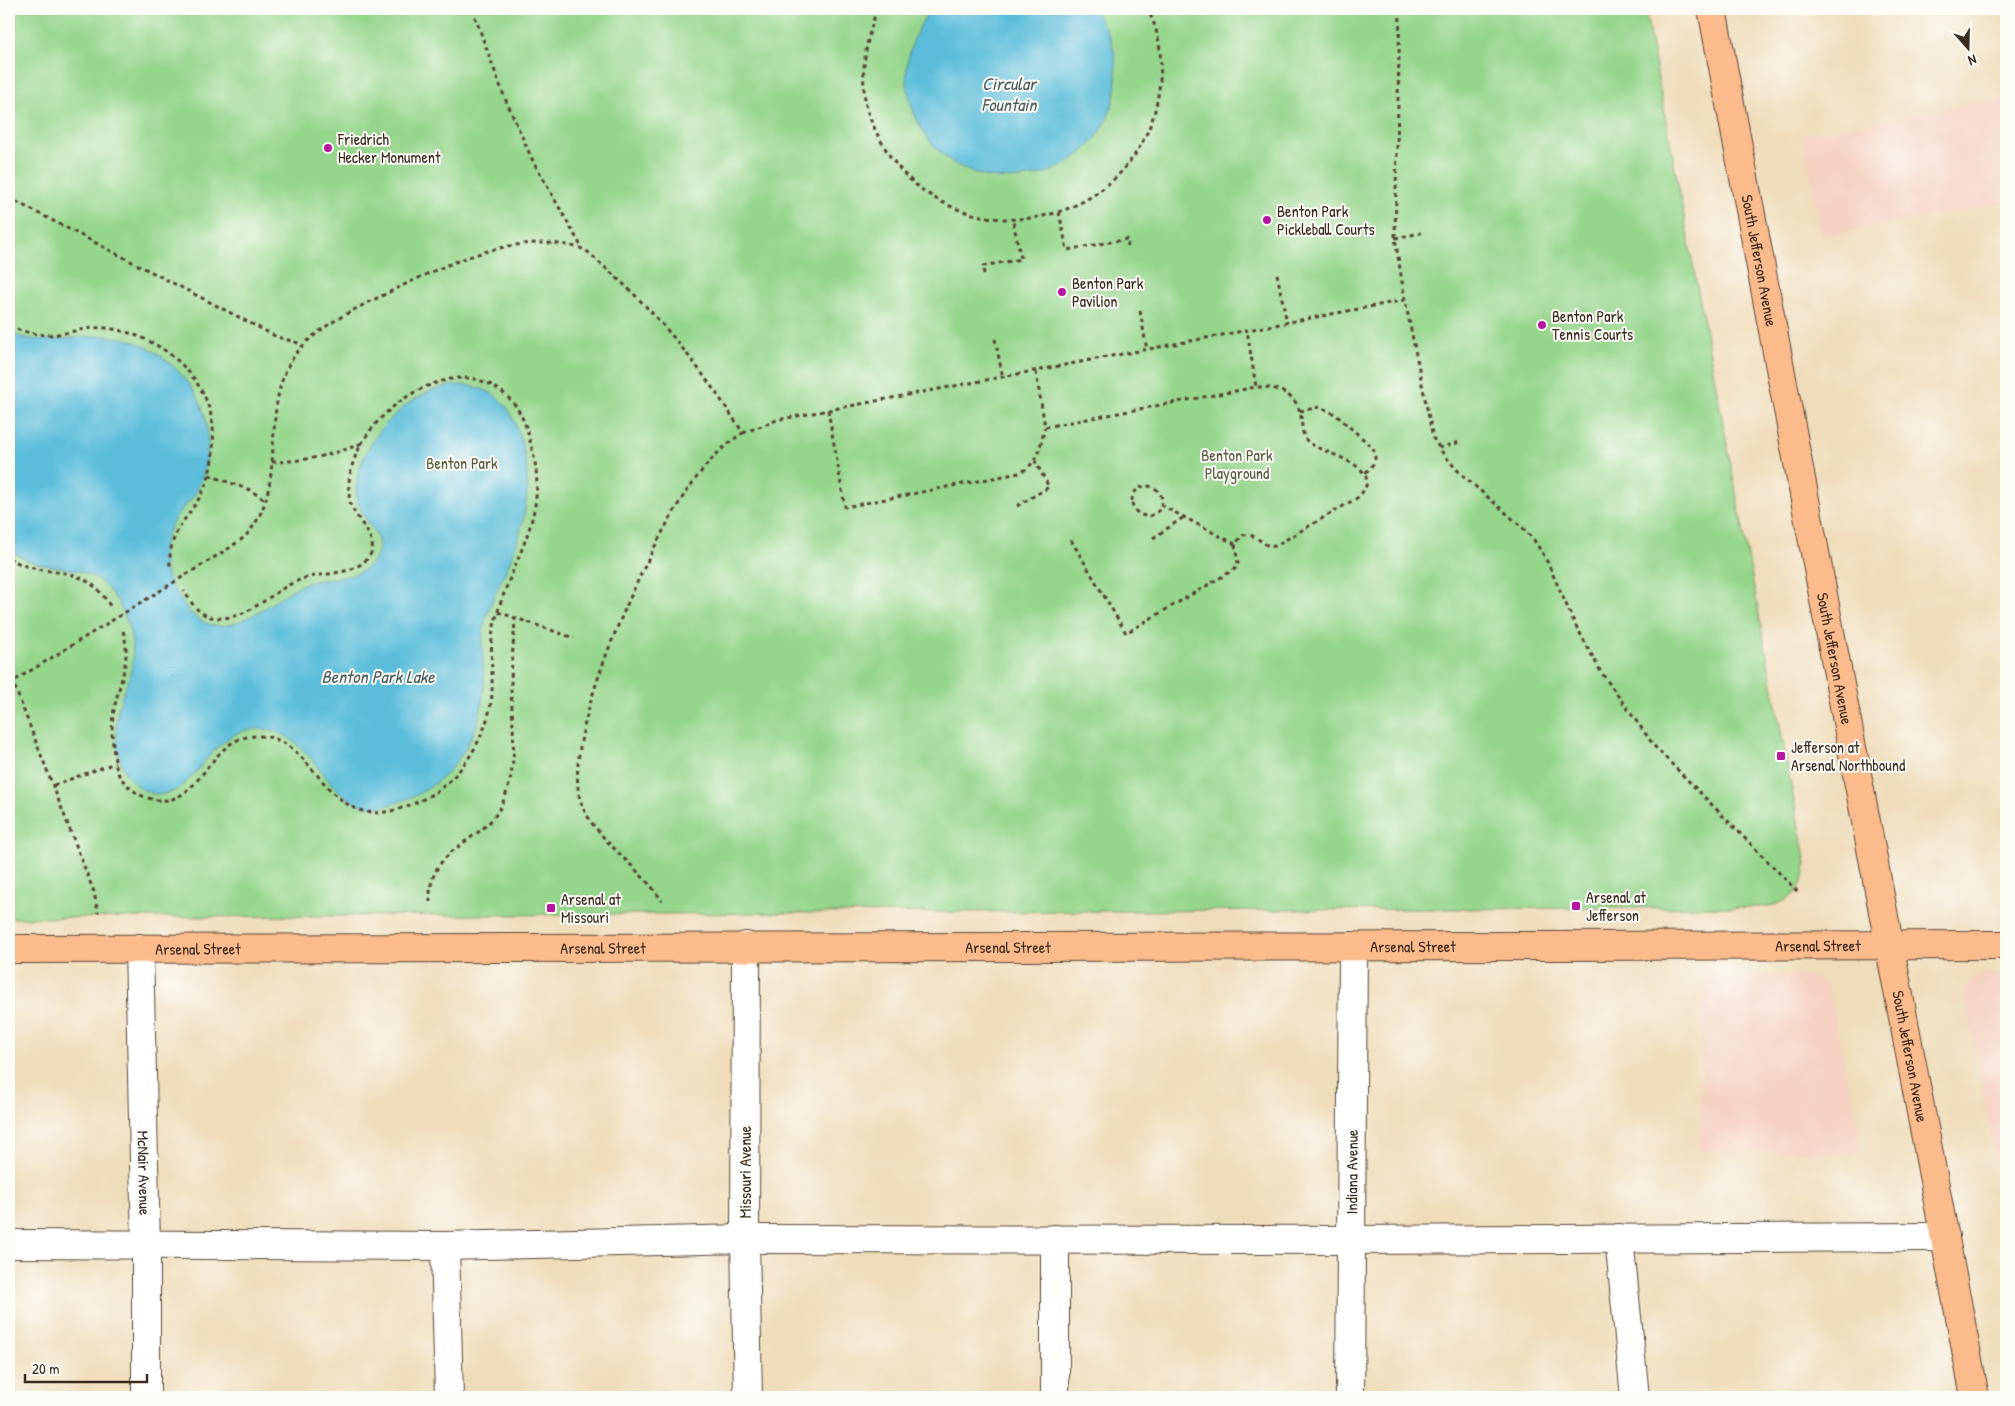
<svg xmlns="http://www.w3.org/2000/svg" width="2015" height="1406" viewBox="0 0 2015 1406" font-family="'Patrick Hand',sans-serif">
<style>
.built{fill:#f5d2c3}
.green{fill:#95d58c;stroke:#688055}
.water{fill:#5cbdda;stroke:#4c747c}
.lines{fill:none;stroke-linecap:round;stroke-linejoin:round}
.minor-casing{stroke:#564535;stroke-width:30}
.major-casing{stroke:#564535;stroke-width:30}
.path{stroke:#564535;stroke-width:3;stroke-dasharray:4 4;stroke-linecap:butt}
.minor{stroke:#fff;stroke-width:28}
.major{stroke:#fbbb8c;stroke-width:28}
.poi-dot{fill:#b5179e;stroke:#fdfcf7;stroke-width:2}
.labels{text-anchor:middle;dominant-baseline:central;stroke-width:4;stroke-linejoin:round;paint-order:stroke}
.poi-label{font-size:16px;fill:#3b2a1e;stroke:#fdfcf7;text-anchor:start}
.street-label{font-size:16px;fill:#3b2a1e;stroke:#fdfcf7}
.park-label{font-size:16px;fill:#565d3f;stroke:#fdfcf7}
.water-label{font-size:18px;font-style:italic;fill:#475d60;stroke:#fdfcf7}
</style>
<rect width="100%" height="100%" fill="#fdfcf7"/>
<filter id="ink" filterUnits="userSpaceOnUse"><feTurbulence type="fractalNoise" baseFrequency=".02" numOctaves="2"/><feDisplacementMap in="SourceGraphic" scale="10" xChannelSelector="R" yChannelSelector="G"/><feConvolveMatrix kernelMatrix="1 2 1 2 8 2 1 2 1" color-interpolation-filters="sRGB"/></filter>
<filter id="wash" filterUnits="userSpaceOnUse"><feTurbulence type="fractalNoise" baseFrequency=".0096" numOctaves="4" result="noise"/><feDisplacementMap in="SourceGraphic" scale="20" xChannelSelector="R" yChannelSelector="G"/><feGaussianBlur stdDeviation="1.12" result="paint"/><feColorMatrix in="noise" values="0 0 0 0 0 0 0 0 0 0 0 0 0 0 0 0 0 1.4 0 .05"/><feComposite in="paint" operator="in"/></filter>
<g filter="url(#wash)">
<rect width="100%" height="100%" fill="#efdcba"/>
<path class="built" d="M2006 98V203L1822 236 1803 135Z
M1986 973H2006V1189H2001L1965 993 1967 986 1974 978Z
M1803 976H1813L1828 988 1863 1153 1700 1151 1702 979Z"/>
<path class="green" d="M9 9H1645L1806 864C1804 891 1789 904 1762 907L9 918Z"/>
<path class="water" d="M930 9H1093C1098 17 1105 26 1109 35 1115 48 1116 65 1116 79 1113 191 952 218 914 112 899 72 908 44 930 9Z
M9 333C67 355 104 312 165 359 181 372 194 388 202 407 212 433 209 471 194 496 192 498 182 509 181 511 162 534 157 560 172 586 179 597 186 610 197 618 233 645 276 593 307 583 332 575 366 583 378 552 385 532 355 518 356 488 359 432 436 358 494 395 508 404 515 421 520 437 536 486 524 529 504 575 497 590 489 606 485 622 480 642 484 662 484 683 483 731 456 778 412 797 396 803 379 810 362 805 318 792 308 720 248 730 203 737 189 815 142 789 115 774 113 733 119 706 123 689 133 674 133 657 133 632 122 601 103 584 83 566 59 570 36 563 25 561 18 555 9 549Z"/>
</g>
<g filter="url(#ink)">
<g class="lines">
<g class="minor-casing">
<g id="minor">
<path d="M746 946 745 1239 748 1397"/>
<path id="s1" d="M139 948 146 1245V1397"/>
<path d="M1619 1238 1635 1397"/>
<path d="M9 1244 445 1246 745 1239 1350 1240 1945 1237"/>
<path d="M445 1246 449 1397"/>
<path d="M1055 1397V1239"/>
<path id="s2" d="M1350 1397 1353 946"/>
</g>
</g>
<g class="major-casing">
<g id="major">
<path id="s3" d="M1712 9 1975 1397"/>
<path id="s4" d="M9 949 2006 945"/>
</g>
</g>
<path class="path" d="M472 9 504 96 532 159 582 248
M877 9C866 41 860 71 866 105 870 122 879 138 888 153 935 226 1039 241 1106 186 1132 165 1151 134 1157 101 1163 71 1163 36 1147 9
M1400 9 1395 238 1405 300 1433 438 1444 455 1460 473 1522 527 1534 540 1545 557 1575 624 1601 672 1655 747 1798 892
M9 198 277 337 302 344
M1059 212 1067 250 1127 239 1128 246
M1395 238 1421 233
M984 274 983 266 1021 259 1013 221
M1277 274 1287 323
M1140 311 1147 350
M9 327C22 331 36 335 50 335 68 334 87 326 106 328 150 333 195 364 209 408 216 429 214 454 209 475 199 514 167 523 170 568
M995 339 1003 378
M1036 372 1045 427 1256 387 1247 330
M828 410 845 507 1019 473C1039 464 1040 446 1045 427
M1300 411 1320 407 1335 414 1372 447C1379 459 1373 466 1364 474
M743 433 777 420 1405 300
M1439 448 1460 442
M272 462C304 461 332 456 362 443
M209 475 250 490 265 500
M1132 501a15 15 0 1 1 30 0a15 15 0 1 1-30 0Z
M1161 505 1235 544
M1017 506 1049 487 1035 461
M1153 538 1184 517
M1071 540 1126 633 1235 569 1238 564 1235 544 1243 535C1259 533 1262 548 1275 546L1357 498C1392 466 1322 454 1308 442 1300 434 1303 422 1300 412 1295 393 1274 386 1256 387
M9 558C48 582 82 558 110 606
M498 612 574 638
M123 631C132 660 119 682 114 710 111 724 112 739 114 754 115 761 116 769 119 775 125 785 137 795 148 798 198 814 205 745 247 737 315 724 320 831 395 810 413 805 433 796 447 783 471 762 491 724 492 692 493 671 489 647 494 626 508 564 551 518 532 449 529 435 525 421 517 408 505 390 483 377 461 378 405 381 339 442 350 502 354 519 380 538 370 555 357 576 323 572 302 579 273 589 250 620 217 618 200 617 192 604 184 591
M9 672 94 892 98 913
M9 684 231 547C237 542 245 538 249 532 288 484 260 413 291 361 312 326 366 304 402 286 455 260 520 231 580 248 588 250 595 259 601 264 657 311 704 372 743 433 720 447 702 469 686 492 648 549 556 740 582 805 596 840 641 868 662 901
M54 785 115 763
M430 902C427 845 482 845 501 806 520 767 512 728 511 686 511 664 514 641 515 618"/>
<use href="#minor" class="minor"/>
<use href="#major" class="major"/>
</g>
</g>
<g class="poi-dot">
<circle cx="328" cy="148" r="5"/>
<circle cx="1267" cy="220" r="5"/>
<circle cx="1062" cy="292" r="5"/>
<circle cx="1542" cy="325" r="5"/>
<rect x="1776" y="751" width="10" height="10" rx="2.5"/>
<rect x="1571" y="901" width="10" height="10" rx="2.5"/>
<rect x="546" y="903" width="10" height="10" rx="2.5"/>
</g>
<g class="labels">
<g class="poi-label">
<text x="338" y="139">Friedrich<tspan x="338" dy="18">Hecker Monument</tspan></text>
<text x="1277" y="211">Benton Park<tspan x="1277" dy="18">Pickleball Courts</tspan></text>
<text x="1072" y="283">Benton Park<tspan x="1072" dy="18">Pavilion</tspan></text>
<text x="1552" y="316">Benton Park<tspan x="1552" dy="18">Tennis Courts</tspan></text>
<text x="1791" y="747">Jefferson at<tspan x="1791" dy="18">Arsenal Northbound</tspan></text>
<text x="1586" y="897">Arsenal at<tspan x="1586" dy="18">Jefferson</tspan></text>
<text x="561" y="899">Arsenal at<tspan x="561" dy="18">Missouri</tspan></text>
</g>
<g class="street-label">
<text stroke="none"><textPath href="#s3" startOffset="256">South Jefferson Avenue</textPath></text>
<text stroke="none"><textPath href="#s3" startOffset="661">South Jefferson Avenue</textPath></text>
<text stroke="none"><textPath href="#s4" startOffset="594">Arsenal Street</textPath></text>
<text stroke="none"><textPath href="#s4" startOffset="999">Arsenal Street</textPath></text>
<text stroke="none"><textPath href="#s4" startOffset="1404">Arsenal Street</textPath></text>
<text stroke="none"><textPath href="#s4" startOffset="1809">Arsenal Street</textPath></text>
<text stroke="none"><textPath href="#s4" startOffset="189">Arsenal Street</textPath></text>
<text stroke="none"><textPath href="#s3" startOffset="1066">South Jefferson Avenue</textPath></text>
<text stroke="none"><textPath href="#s2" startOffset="225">Indiana Avenue</textPath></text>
<text transform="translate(745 1172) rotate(-90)">Missouri Avenue</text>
<text stroke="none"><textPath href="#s1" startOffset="225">McNair Avenue</textPath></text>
</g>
<g class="park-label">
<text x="1237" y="455">Benton Park<tspan x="1237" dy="18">Playground</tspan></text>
<text x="462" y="463">Benton Park</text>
</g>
<g class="water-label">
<text x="1009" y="83">Circular<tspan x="1009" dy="21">Fountain</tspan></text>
<text x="378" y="676">Benton Park Lake</text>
</g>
</g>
<rect width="2015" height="1406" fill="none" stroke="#fdfcf7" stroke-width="30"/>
<g transform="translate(1968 48) rotate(160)" stroke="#fdfcf7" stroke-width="4" paint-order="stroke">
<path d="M0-4L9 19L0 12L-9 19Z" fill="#3b2a1e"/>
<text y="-8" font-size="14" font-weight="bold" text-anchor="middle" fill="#3b2a1e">N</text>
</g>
<path d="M25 1374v8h122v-8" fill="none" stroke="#3b2a1e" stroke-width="2.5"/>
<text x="32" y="1374" font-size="15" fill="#3b2a1e" stroke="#fdfcf7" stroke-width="4" paint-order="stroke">20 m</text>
</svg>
